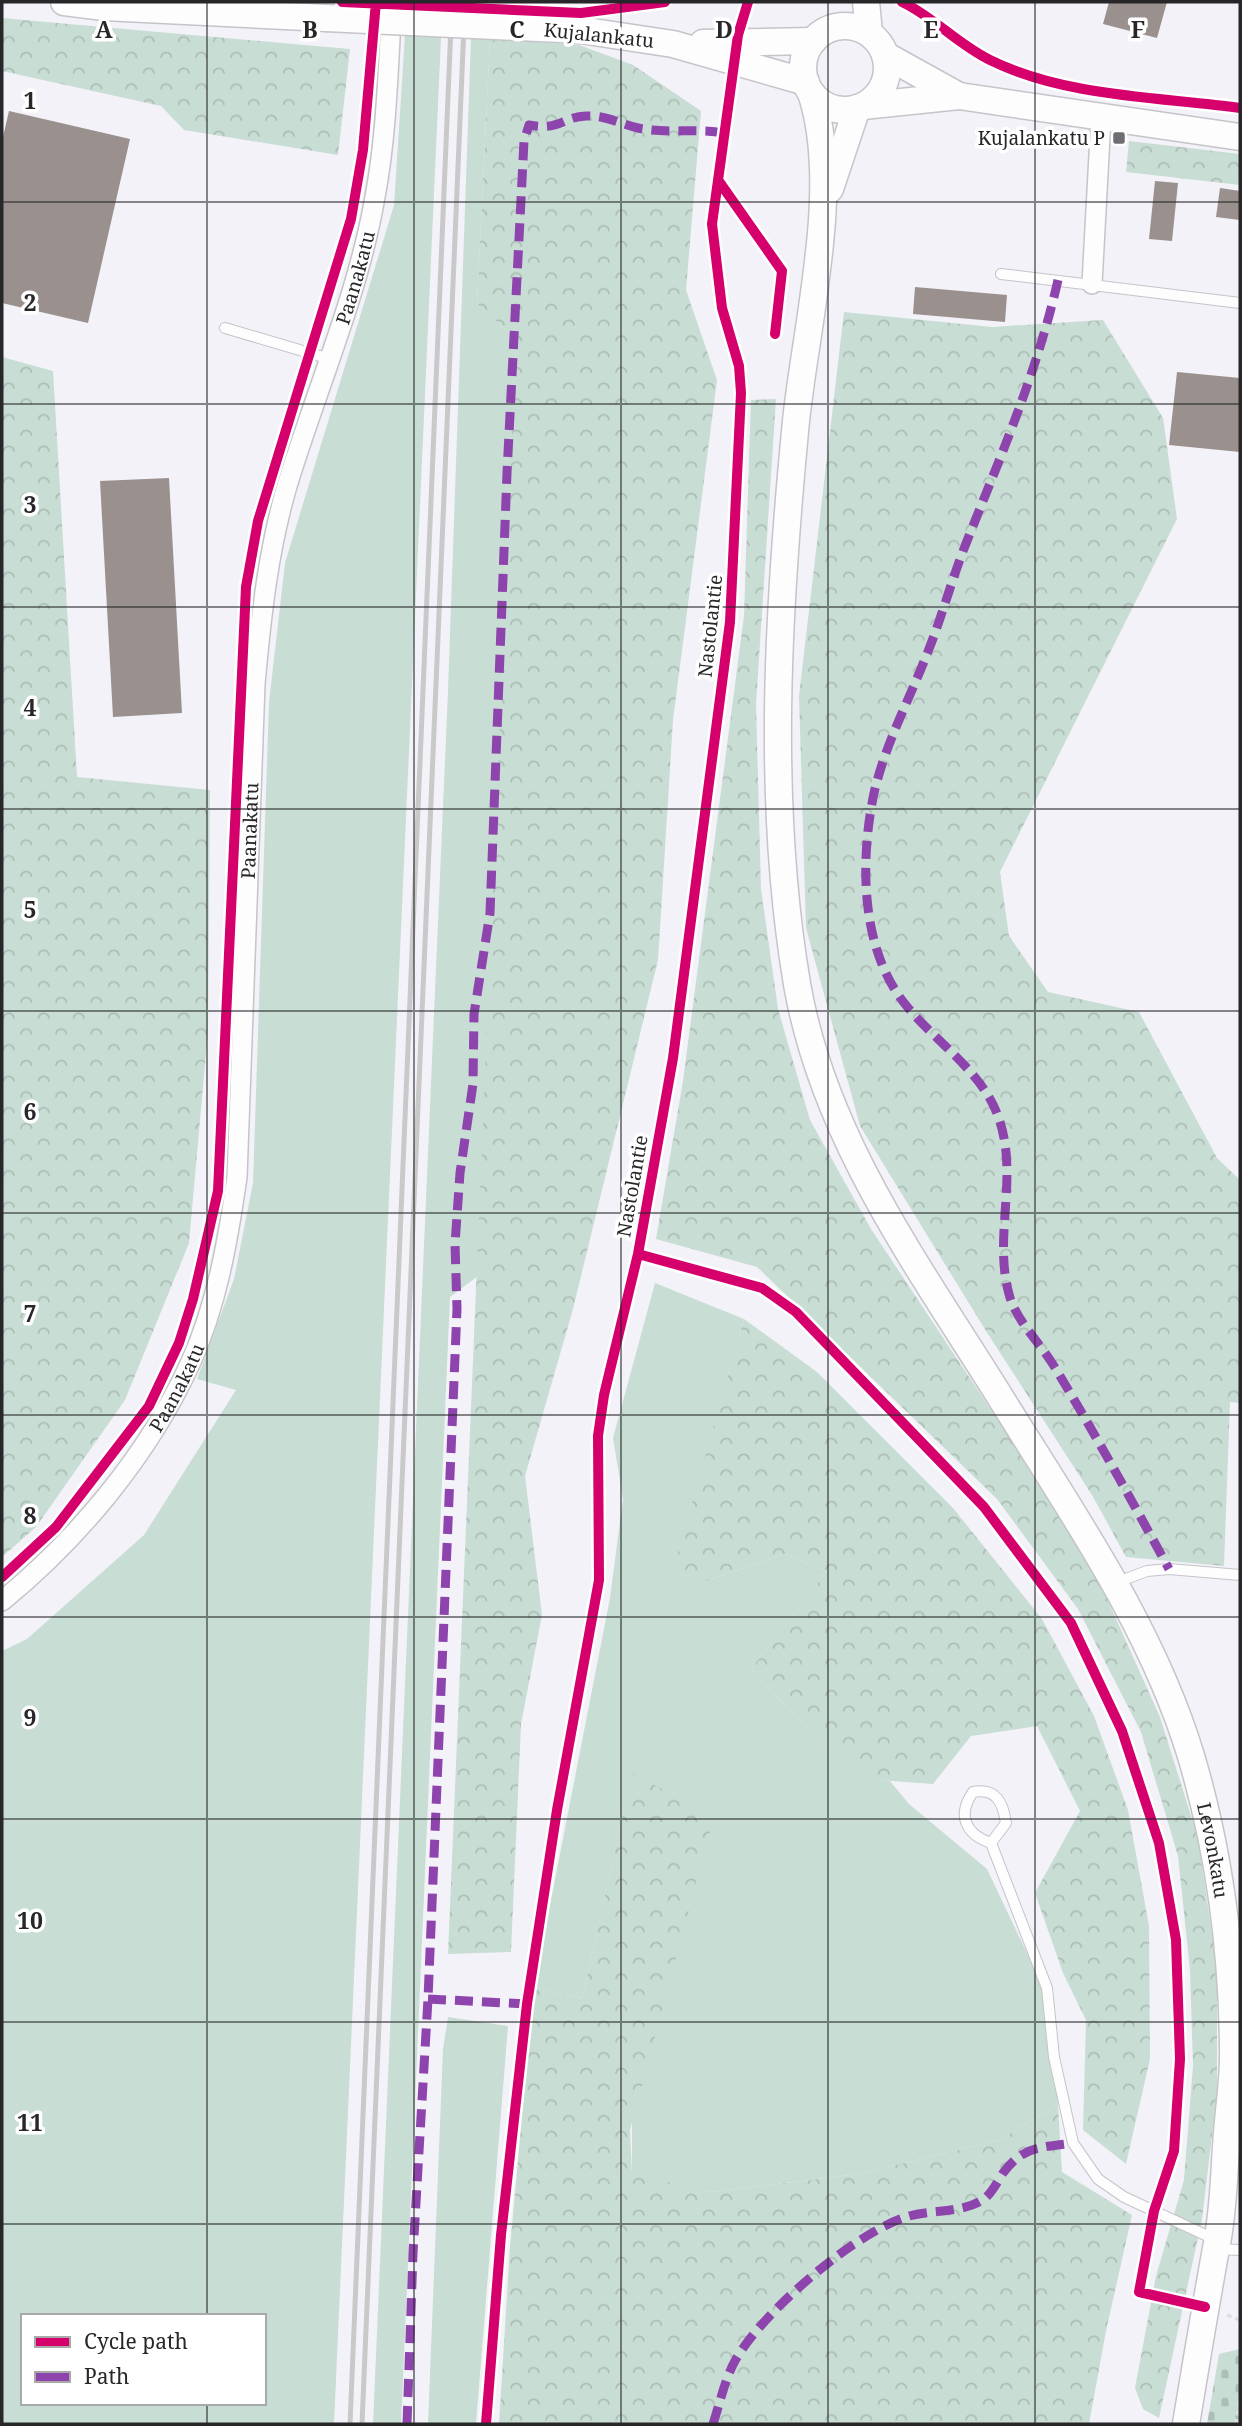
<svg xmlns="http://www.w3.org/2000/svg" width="1242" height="2426" viewBox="0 0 1242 2426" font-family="'Noto Serif',serif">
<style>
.grass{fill:#c8ddd3;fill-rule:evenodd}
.forest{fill:url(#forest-crowns)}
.cemetery{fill:url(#cemetery-stones)}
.building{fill:#9a908d}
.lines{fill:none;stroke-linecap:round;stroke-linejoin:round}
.lane-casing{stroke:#c5c4c9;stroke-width:12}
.street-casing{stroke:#c5c4c9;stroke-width:22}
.secondary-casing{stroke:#c5c4c9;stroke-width:29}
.path{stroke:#dfdfe0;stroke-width:3.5;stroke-dasharray:5 3.5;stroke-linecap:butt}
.lane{stroke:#fdfdfe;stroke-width:10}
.street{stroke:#fdfdfe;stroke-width:19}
.secondary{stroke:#fdfdfe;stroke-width:26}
.rail{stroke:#c9c9ca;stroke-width:5}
.secondary-bridge-casing{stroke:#c5c4c9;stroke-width:29;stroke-linecap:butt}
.secondary-bridge{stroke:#fdfdfe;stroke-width:26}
.quiet{stroke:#8e44ad;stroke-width:9;stroke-dasharray:18 9;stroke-linecap:butt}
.cycleway-casing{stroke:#fff;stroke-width:15}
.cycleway{stroke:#d6006c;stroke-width:10}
.grid{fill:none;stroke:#27272a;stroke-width:2;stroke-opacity:0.55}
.poi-dot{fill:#6e6e72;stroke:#fff;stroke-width:2.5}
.labels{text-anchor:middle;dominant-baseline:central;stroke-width:7;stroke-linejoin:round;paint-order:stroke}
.street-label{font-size:19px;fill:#27272a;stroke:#fff}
.poi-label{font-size:19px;fill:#27272a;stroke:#fff;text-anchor:end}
.grid-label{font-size:23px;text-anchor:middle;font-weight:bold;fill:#27272a;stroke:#fff;stroke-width:7;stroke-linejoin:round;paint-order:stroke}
</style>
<defs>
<pattern id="forest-crowns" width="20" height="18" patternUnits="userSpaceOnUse" patternTransform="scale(1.75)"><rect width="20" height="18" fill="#c8ddd3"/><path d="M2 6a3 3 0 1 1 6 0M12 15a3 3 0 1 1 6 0" fill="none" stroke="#acbeb5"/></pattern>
<pattern id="cemetery-stones" width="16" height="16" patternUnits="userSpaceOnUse" patternTransform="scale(1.75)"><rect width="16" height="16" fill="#c8ddd3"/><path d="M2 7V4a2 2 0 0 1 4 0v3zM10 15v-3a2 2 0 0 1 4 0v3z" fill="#acbeb5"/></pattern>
</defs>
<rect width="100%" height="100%" fill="#f3f2f8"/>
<path class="grass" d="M405 35 441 37 334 2424H2V1651L27 1639 144 1535 236 1390 197 1379 234 1279 253 1183 269 702 285 563 394 205ZM23 2316H264V2403H23Z
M471 38 490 39 477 304 516 339 478 1276 450 1297 401 2424H373L448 691Z
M655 1283 744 1319 674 1571 706 1581 785 1554 827 1571 751 1669 797 1718 864 1778 890 1781 909 1804 987 1869 1045 1991 1058 2105 999 2140 859 2174 710 2192 632 2175V1774L582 1999 534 1987 610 1598 623 1499 613 1438Z
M448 2017 508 2026 476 2424H428L443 2049Z"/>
<path class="forest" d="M2 18 350 49 338 155 184 130 161 106 2 71Z
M490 39 579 45 633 65 701 111 686 290 717 380 673 720 658 960 573 1309 525 1476 542 1615 521 1724 511 1952 448 1954 516 339 477 304Z
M1129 141 1240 154V185L1126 172Z
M844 312 992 327 1103 320 1163 418 1177 519 1000 872 1009 936 1048 992 1139 1012 1217 1158 1240 1180V1403L1230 1402 1224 1566 1126 1557 1092 1495 986 1331 860 1126 806 928 799 696Z
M2 357 53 371 77 777 210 790 208 1031 189 1243 125 1400 36 1527 2 1557Z
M776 399 756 704 761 889 778 1009 810 1120 871 1229 1044 1490 1103 1590 1160 1717 1198 1838 1217 1969V2094L1202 2219 1159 2418 1143 2409 1135 2388 1156 2276 1184 2180 1193 2066 1190 1970 1178 1856 1141 1732 1078 1609 997 1499 757 1267 656 1239 683 1081 744 616 751 400Z
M744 1319 817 1372 953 1508 1042 1619 1094 1716 1128 1810 1149 1926 1150 2059 1126 2164 1083 2130 1086 2020 1063 1973 1035 1893 1080 1811 1037 1726 971 1736 933 1784 864 1779 797 1718 751 1669 827 1571 785 1554 706 1581 673 1571Z
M632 1773 714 1816 630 2130 632 2174 710 2192 859 2174 999 2140 1058 2105 1062 2172 1132 2215 1106 2331 1089 2424H499L510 2247 534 1987 582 1999Z"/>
<path class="cemetery" d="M1240 2349V2424H1207L1219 2354Z"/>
<path class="building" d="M1109 2H1167L1157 38 1103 24Z
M9 111 130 139 88 323 2 303V141Z
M1155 181 1178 183 1172 241 1149 239Z
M1220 188 1240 191V220L1216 217Z
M915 287 1007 295 1005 322 913 314Z
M1177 372 1240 378V452L1169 445Z
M169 478 182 713 113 717 100 481Z"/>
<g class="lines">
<g class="lane-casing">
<path id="lane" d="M1001 274 1240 303
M225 328 330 359
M1115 1583 1147 1571 1169 1569 1240 1575
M991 1843 1006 1823C1003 1802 996 1788 973 1792 957 1815 965 1834 991 1843L1047 1988 1054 2057 1073 2143 1098 2179 1124 2197 1214 2239
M1216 2249 1240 2250"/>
</g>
<g class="street-casing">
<g id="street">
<path d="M1092 284 1101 118"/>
<path id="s1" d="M2 1601C79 1538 148 1455 190 1364 217 1305 228 1240 237 1177L255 684C261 617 268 551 287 486 316 390 358 296 375 197 387 133 388 67 392 2"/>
</g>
</g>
<g class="secondary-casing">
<g id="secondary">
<path d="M64 2 104 7 326 18"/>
<path d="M866 2 869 33"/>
<circle cx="845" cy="68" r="42"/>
<path d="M580 30 673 44 806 82"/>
<path d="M703 43 813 41"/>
<path d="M885 55 959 96"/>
<path id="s2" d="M811 93C842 186 806 324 796 421 778 607 766 800 797 984 824 1140 920 1268 1002 1400 1072 1513 1152 1627 1191 1756 1219 1850 1232 1950 1233 2047 1234 2076 1229 2105 1227 2133 1224 2169 1224 2207 1217 2243 1206 2303 1196 2364 1186 2424"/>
<path d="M863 106 959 96 1240 137"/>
<path d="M830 189 857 108"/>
</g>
</g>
<path class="path" d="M1227 2315 1240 2320
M1236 2424 1240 2397"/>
<use href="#lane" class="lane"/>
<use href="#street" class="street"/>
<use href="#secondary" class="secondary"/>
<path class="rail" d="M350 2424 452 2
M362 2424 465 2"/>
<g class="secondary-bridge-casing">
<path id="secondary-bridge" d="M326 18 580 30"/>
</g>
<use href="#secondary-bridge" class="secondary-bridge"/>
<path class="quiet" d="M1058 280C1037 372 1002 453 967 541 952 578 942 617 927 654 909 700 885 745 874 793 860 860 860 948 905 1004 935 1042 983 1071 999 1119 1019 1177 993 1236 1009 1294 1015 1319 1040 1343 1054 1366 1094 1432 1132 1501 1169 1569
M428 1999 527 2004
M407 2424 413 2253 428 1999 457 1309 455 1244 460 1173 473 1084 474 1014 490 913 507 473 524 141 529 125C561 131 561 117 586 116 605 115 621 124 638 128 666 134 696 128 724 133
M713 2424C720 2403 725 2378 736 2359 764 2311 853 2234 906 2217 930 2209 962 2214 984 2199 991 2194 998 2181 1003 2173 1024 2145 1040 2148 1073 2143"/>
<g class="cycleway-casing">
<path id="cycleway" d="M342 2 581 13 665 2
M902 2C934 17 957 44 990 60 1065 97 1159 97 1240 108
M718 180 782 271 775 334
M638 1254 762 1288 796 1312 984 1507 1071 1623 1122 1731 1159 1843 1176 1940 1180 2059 1174 2151 1154 2211 1139 2292 1205 2307
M2 1577 56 1527 149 1406 179 1343 193 1299 218 1191 246 587 258 521 351 219 363 150 376 2
M486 2424 501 2235 527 2004 557 1810 599 1580 598 1436 604 1395 638 1254 673 1058 730 622 741 393 739 366 722 308 712 224 738 35 748 2"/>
</g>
<use href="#cycleway" class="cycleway"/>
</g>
<path class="grid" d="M207 2V2316M414 2V2424M621 2V2424M828 2V2424M1035 2V2424M2 202H1240M2 404H1240M2 607H1240M2 809H1240M2 1011H1240M2 1213H1240M2 1415H1240M2 1617H1240M2 1819H1240M2 2022H1240M2 2224H1240M207 2403V2424"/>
<rect class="poi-dot" x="1112" y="131" width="14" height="14" rx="3.5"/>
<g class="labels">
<g class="street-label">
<text transform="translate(599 35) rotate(6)">Kujalankatu</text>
<text stroke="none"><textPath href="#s1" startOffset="1412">Paanakatu</textPath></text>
<text transform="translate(710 626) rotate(-84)">Nastolantie</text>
<text stroke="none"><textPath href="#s1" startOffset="845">Paanakatu</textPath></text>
<text transform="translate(632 1186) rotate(-80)">Nastolantie</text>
<text stroke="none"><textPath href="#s1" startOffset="278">Paanakatu</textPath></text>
<text stroke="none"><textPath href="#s2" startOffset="1864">Levonkatu</textPath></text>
</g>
<g class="poi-label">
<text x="1105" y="138">Kujalankatu P</text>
</g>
</g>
<g class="grid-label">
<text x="104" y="38">A</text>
<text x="310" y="38">B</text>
<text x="517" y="38">C</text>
<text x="724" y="38">D</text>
<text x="931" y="38">E</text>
<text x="1138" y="38">F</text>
<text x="30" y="109">1</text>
<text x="30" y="311">2</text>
<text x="30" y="513">3</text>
<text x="30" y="716">4</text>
<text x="30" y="918">5</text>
<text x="30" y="1120">6</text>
<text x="30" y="1322">7</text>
<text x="30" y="1524">8</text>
<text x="30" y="1726">9</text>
<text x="30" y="1929">10</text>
<text x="30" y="2131">11</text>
</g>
<rect width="1242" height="2426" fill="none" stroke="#27272a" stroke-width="7"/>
<rect x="21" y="2314" width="245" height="91" fill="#ffffff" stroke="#a9a9aa" stroke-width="2"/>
<rect x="35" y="2337" width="35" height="10" fill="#d6006c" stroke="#a9a9aa" stroke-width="2"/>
<text x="84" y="2349" font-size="21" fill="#27272a">Cycle path</text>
<rect x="35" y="2372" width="35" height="10" fill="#8e44ad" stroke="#a9a9aa" stroke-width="2"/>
<text x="84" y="2384" font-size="21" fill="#27272a">Path</text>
</svg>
